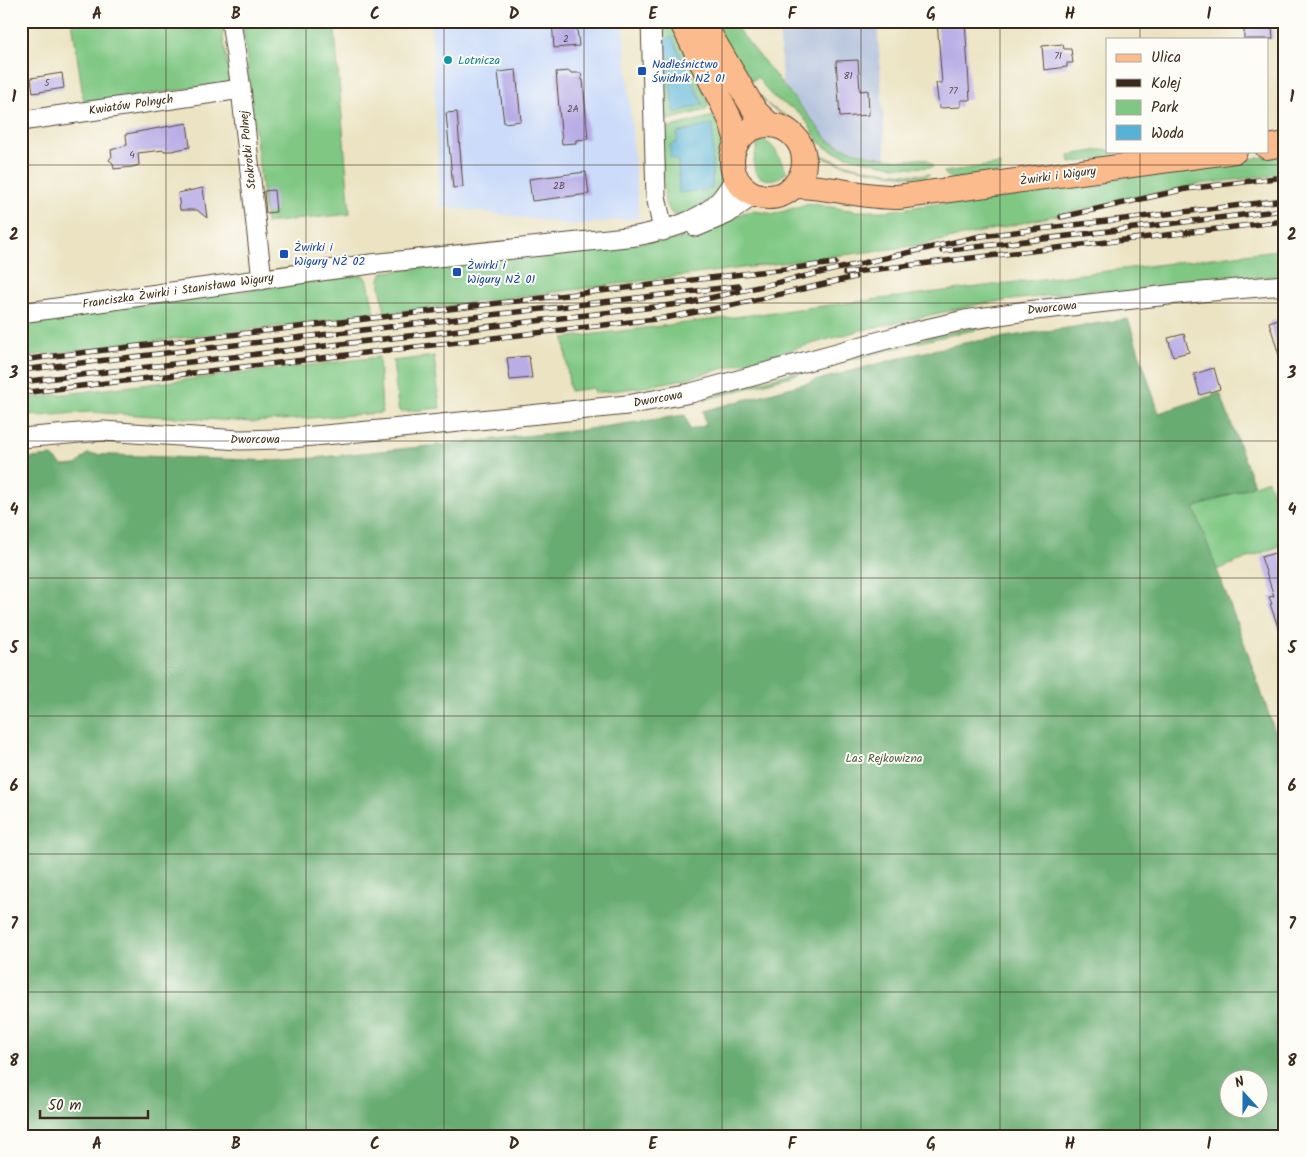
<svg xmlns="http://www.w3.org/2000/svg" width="1306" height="1157" viewBox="0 0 1306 1157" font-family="Kalam,sans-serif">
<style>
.built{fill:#cbdbf9}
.industrial{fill:#b7c5de}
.green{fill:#7fc783;stroke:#5d7850}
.forest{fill:#67ac71;stroke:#516b48;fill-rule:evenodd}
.water{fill:#57b2d5;stroke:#496e7a}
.building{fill:#b9ade6}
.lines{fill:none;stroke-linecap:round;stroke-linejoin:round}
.minor-casing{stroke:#554637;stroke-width:21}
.major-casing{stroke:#554637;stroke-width:26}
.minor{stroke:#fff;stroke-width:19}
.major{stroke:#fbbb8c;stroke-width:24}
.rail-casing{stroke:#3b2a1e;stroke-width:5.5}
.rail{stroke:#fdfcf7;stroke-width:4;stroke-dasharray:11;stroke-linecap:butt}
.grid{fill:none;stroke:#3b2a1e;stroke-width:1;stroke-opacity:0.55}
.culture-dot{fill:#0f9aa8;stroke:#fdfcf7;stroke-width:2}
.transit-dot{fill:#1a4fb4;stroke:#fdfcf7;stroke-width:2}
.labels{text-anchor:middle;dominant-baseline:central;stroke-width:4;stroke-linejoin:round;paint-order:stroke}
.number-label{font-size:10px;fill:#5a4b50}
.culture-label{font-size:12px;fill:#0d838f;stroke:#fdfcf7;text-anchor:start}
.transit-label{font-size:12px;fill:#164399;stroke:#fdfcf7;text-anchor:start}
.street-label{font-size:12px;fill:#3b2a1e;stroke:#fdfcf7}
.park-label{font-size:12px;fill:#4f593c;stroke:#fdfcf7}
.neatline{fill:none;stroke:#3b2a1e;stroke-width:2}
.grid-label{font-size:16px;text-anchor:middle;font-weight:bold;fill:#3b2a1e}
</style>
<rect width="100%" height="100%" fill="#fdfcf7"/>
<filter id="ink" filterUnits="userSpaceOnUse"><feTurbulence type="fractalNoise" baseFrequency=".02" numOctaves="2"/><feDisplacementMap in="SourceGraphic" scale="10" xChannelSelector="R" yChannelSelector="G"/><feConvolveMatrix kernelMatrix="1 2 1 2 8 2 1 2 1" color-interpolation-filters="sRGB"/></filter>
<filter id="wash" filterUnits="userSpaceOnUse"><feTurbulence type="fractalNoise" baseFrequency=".0096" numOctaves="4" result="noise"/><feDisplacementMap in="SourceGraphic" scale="20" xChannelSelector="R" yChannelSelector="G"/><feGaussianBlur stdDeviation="1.12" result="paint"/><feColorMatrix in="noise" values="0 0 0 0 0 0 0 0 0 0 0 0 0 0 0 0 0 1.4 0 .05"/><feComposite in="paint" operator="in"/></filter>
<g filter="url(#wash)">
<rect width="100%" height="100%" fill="#ebe3c2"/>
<path class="built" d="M431 21H623L639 218 575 225 440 206Z"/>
<path class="industrial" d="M779 21H877L886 158 838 146 828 140 782 82Z"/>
<path class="green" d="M72 21H221L230 83 84 103Z
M242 21H334L350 214 266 223Z
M657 21H674L709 104 706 110 667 120 663 116H660Z
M710 21H731L828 140C847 152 882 159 905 160 911 160 918 158 924 159 929 160 931 163 933 167 904 169 878 164 850 157 842 154 833 152 825 147 814 139 811 124 800 114 794 108 785 105 778 100 769 95 764 86 758 77L751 81Z
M758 94C762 96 764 101 768 105 778 114 791 116 800 126 807 134 810 145 818 152 835 167 907 177 930 174L924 178C901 175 837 168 820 155 809 147 806 133 797 124 785 112 768 110 758 94Z
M717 115 725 143 721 185 715 196 684 217 672 214 665 203 660 130Z
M765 141C778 148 779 160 787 172 777 182 757 184 754 166 753 159 757 149 758 142Z
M1107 149V151H1162L1070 163 1069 155Z
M1285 154V174L1200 184 921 245 385 314 379 280 383 272 686 238 704 234 743 213 753 211 775 214 803 205 812 204 856 211H887Z
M1000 164 1001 173 953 179 946 175 944 172Z
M1285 249V277H1259L1117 294 1099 289 980 304 858 331 689 378 644 387 594 393V388L570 391 569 385 564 338Z
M363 275 368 282 375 315 21 357V321Z
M986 324 995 326C897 344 801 374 704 400L708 396 889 346Z
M434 356 440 408 400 412 398 408 393 361Z
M379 357 382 413 253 422 87 412 41 416 21 413V399Z
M1268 480 1285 528V544L1216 570 1194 508Z"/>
<path class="forest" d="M1128 319 1159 413 1220 393 1254 485 1194 508 1246 648 1285 761V1136H21V459L52 456 63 466 76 465 87 454 274 461 314 458 581 430 685 415 690 430 706 425 703 411 907 356 964 343ZM1228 1080H1258V1110H1228Z"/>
<path class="water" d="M672 37 703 104 675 113 662 41Z
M713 124 712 189 679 193 678 161 670 157V145L677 142V133Z"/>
<g id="blocks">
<path class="building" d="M552 21H576L579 46 554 48Z
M937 21H965L970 100H961V107L939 108 936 83H942Z
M1272 26 1273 39H1244V28Z
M1063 44 1064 49H1071L1073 63H1067V67L1044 70 1042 46Z
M858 60 860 91 868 90 869 115 840 117 836 61Z
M516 70 521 121 504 123 498 72Z
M570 71V73H581L582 80H583L588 139 576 140V143L562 144 556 72Z
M62 73 64 88 33 93 31 78Z
M457 112 463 187 453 188 446 113Z
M187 123 190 147 172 151H164V150L138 153 139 165 132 167 114 169 113 163 109 160 112 156 111 150 127 145 126 134Z
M586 172 589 194 532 201 529 179Z
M203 188 207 218 197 210H180L178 193Z
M274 190 276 212 266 213 264 191Z
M1285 317V365H1282L1269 322Z
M1184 334 1189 352 1173 356 1168 338Z
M529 356 532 378 510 380 507 358Z
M1214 368 1220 389 1200 395 1194 374Z
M1278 552 1285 572V640L1283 641 1270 604H1272L1269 597 1274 596 1261 557Z"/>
</g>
</g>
<g filter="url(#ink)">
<use href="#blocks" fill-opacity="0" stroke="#554637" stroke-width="1"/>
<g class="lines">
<g class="minor-casing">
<path id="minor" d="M231 21 241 89 262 280
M651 21 656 196 663 231
M21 121 241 89
M696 227 727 214 755 194
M21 313 371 264 636 236C665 230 699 223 720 200 726 193 731 185 736 177
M21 438 103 431 240 440 280 439 391 429 627 405 691 393 913 332 965 320 1027 311 1177 294 1285 285"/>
</g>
<g class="major-casing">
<path id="major" d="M681 21 731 121 737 141
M702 21 755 111 769 124
M732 161a36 36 0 1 1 72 0a36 36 0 1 1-72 0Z
M1267 147 1285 144
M794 186C829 186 863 198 898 197L1235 151"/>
</g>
<use href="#minor" class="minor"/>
<use href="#major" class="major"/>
<g class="rail-casing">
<path id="rail" d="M1061 217 1186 189 1285 177
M942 251 1285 210
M845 273 1285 221
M21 360 835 263
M21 370 739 286
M21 382 688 303 981 236 1285 200
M21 393 664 318 729 306 855 277"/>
</g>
<use href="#rail" class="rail"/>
</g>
</g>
<path class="grid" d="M166 21V1136M306 21V1136M444 21V1136M584 21V1136M722 21V1136M861 21V1136M1000 21V1136M1140 21V39M1140 151V1136M21 165H1285M21 303H1285M21 441H1285M21 578H1285M21 716H1285M21 854H1285M21 992H1285"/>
<circle class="culture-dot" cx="448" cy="60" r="5"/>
<g class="transit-dot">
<rect x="637" y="66" width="10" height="10" rx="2.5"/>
<rect x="279" y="249" width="10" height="10" rx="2.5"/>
<rect x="452" y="267" width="10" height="10" rx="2.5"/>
</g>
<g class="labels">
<g class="number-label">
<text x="566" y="39">2</text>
<text x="1058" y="56">71</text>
<text x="848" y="76">81</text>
<text x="47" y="83">5</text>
<text x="953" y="91">77</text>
<text x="573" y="109">2A</text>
<text x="132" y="155">4</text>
<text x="559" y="186">2B</text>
</g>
<g class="culture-label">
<text x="458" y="60">Lotnicza</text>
</g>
<g class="transit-label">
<text x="652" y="64">Nadleśnictwo<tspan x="652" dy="14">Świdnik NŻ 01</tspan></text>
<text x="294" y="247">Żwirki i<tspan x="294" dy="14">Wigury NŻ 02</tspan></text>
<text x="467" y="265">Żwirki i<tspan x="467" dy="14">Wigury NŻ 01</tspan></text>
</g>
<g class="street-label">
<text transform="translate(131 105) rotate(-8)">Kwiatów Polnych</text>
<text transform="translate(248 150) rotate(-96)">Stokrotki Polnej</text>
<text transform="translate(1058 176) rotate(-8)">Żwirki i Wigury</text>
<text transform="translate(178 291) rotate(-8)">Franciszka Żwirki i Stanisława Wigury</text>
<text transform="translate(1052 308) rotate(-6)">Dworcowa</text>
<text transform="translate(658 399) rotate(-10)">Dworcowa</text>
<text x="255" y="439">Dworcowa</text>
</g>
<g class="park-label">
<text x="884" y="758">Las Rejkowizna</text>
</g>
</g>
<rect width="1306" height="1157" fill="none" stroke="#fdfcf7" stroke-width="55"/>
<rect x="1106" y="38" width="162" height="115" fill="#fdfcf7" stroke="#afa8a0"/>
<rect x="1116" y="54" width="25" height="8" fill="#fbbb8c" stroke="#afa8a0"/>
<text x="1151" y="62" font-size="15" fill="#3b2a1e">Ulica</text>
<rect x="1116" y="79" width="25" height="8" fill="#3b2a1e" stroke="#afa8a0"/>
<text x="1151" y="88" font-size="15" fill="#3b2a1e">Kolej</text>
<rect x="1116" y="100" width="25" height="15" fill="#7fc783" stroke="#afa8a0"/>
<text x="1151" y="112" font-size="15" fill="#3b2a1e">Park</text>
<rect x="1116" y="125" width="25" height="15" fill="#57b2d5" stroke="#afa8a0"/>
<text x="1151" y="138" font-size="15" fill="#3b2a1e">Woda</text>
<g transform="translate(1244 1094) rotate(339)"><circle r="24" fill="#fdfcf7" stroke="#afa8a0"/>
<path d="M0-4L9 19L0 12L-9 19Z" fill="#1f6fb2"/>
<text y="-8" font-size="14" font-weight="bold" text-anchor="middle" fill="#3b2a1e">N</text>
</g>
<path d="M40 1110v8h108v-8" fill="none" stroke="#3b2a1e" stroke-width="2.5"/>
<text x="48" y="1110" font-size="15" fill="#3b2a1e" stroke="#fdfcf7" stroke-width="4" paint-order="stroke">50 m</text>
<rect x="28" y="28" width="1250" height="1102" class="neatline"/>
<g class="grid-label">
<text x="97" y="19">A</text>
<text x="236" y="19">B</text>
<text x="375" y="19">C</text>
<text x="514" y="19">D</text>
<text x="653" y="19">E</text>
<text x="792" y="19">F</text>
<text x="931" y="19">G</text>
<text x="1070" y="19">H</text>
<text x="1209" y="19">I</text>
<text x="14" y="102">1</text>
<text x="1292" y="102">1</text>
<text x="14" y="240">2</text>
<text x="1292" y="240">2</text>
<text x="14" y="378">3</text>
<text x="1292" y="378">3</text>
<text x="14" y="515">4</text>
<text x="1292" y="515">4</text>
<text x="14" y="653">5</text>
<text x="1292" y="653">5</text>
<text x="14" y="791">6</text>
<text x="1292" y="791">6</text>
<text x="14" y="929">7</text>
<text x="1292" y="929">7</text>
<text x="14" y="1066">8</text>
<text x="1292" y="1066">8</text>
<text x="97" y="1149">A</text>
<text x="236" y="1149">B</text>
<text x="375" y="1149">C</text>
<text x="514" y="1149">D</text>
<text x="653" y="1149">E</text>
<text x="792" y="1149">F</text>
<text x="931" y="1149">G</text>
<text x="1070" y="1149">H</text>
<text x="1209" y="1149">I</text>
</g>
</svg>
